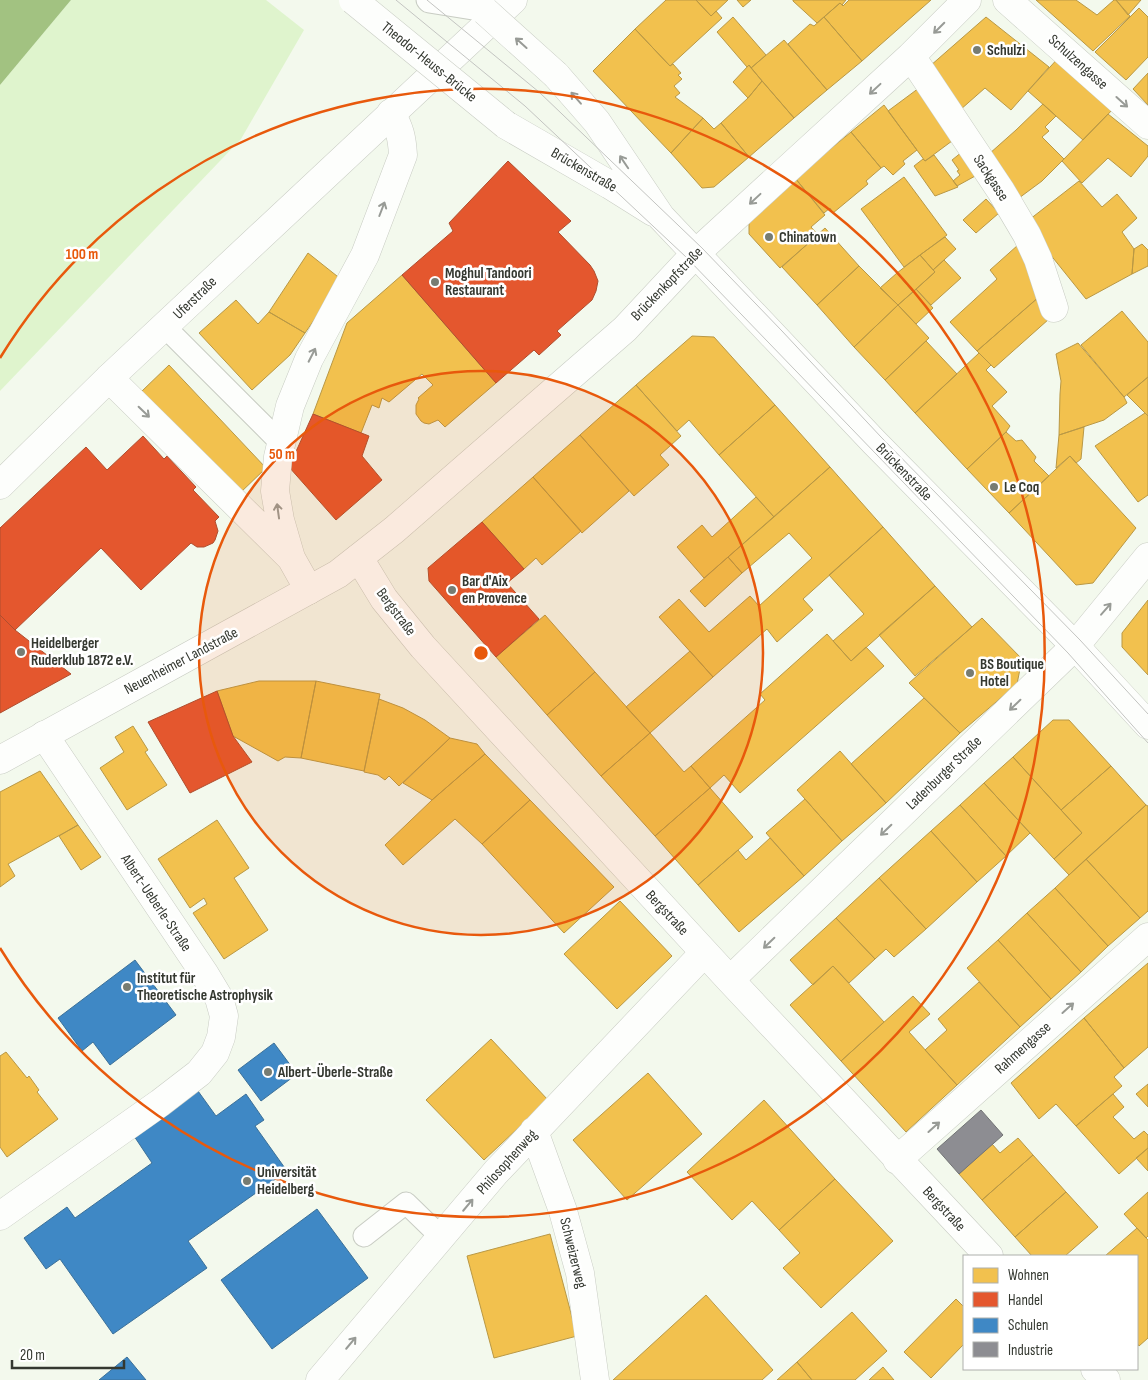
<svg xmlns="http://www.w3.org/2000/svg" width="1148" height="1380" viewBox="0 0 1148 1380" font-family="'Sofia Sans Condensed',sans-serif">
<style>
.green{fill:#dff4cd}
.water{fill:#a2c281}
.homes{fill:#f2c14e;stroke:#b99845}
.shops{fill:#e4572e;stroke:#af4e2f}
.schools{fill:#3f88c5;stroke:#3c7098}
.industry{fill:#8d8d92;stroke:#727475}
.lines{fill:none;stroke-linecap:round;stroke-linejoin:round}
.service-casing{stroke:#c8ccc3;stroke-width:23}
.minor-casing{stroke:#c8ccc3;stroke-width:29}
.tertiary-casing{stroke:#c8ccc3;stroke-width:29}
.secondary-casing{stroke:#c8ccc3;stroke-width:29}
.service{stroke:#fdfefc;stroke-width:21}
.minor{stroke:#fdfefc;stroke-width:28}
.tertiary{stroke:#fdfefc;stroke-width:28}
.secondary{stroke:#fdfefc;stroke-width:28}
.tram{stroke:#c3c4c1;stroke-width:1}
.secondary-bridge-casing{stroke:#c8ccc3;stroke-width:29;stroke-linecap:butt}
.secondary-bridge{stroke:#fdfefc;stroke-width:28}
.oneway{stroke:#989b96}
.ring{fill:none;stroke:#e8590c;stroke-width:2.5}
.poi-dot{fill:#777c72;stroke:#fff;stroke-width:2}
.labels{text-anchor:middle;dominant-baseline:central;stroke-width:5;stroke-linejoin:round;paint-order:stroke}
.poi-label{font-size:15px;font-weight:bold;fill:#343830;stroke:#fff;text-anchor:start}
.street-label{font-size:15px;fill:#343830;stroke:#fff}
.centre{fill:#e8590c;stroke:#fff;stroke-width:2.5}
.ring-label{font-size:15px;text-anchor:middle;font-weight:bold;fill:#e8590c;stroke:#fff;stroke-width:5;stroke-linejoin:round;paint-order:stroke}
</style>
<rect width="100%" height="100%" fill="#f3f9ed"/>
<path class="green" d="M71 0H266L304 30 241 139 0 391V85Z"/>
<path class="water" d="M0 0H71L0 85Z"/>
<path class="homes" d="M666 0H696L711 16 716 11 722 18 670 66 635 29Z
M696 0H728L711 16Z
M737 0H751L743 7Z
M793 0H846L842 5 840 3 817 23 793 1Z
M849 0H931L862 61 824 17 840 3 843 6Z
M1036 0H1076L1097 15 1114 0H1116L1130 16 1093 51Z
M1116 0H1141L1128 15Z
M1139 8 1148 17V57L1126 80 1095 52Z
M733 17 766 55 751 68 749 65 747 67 717 32Z
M824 17 862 61 827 90 788 44 810 24 814 26Z
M986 17 1049 67 1011 110 985 88 960 110 930 66Z
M635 29 670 66 673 64 681 73 678 75 682 79 674 86 680 93 675 97 703 118 671 153 593 71Z
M784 40 827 90 794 118 751 68Z
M1061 55 1116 106 1083 140 1028 91Z
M749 65 762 81 748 98 733 82Z
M1148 73V105L1133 89Z
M762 81 794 118 749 157 721 123 748 98Z
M919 88 956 138 925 161 888 111Z
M1043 104 1056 116 1045 127 1049 131 1042 137 1064 159 1042 181 1019 198 989 154 1016 130Z
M884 105 917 150 903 161 905 164 893 175 884 166 881 168 851 132Z
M1108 114 1148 146V156L1131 177 1108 158 1082 183 1062 161Z
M703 118 714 129 721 123 749 157 714 187 702 188 671 153Z
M851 132 881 168 866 181 868 184 833 213 830 208 824 213 795 178Z
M962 152 977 175 957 186 953 181 960 175 957 171 959 170 952 160Z
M934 155 958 187 935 196 914 166 923 159 925 161Z
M904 177 947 235 904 267 861 209Z
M795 178 825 215 811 227 818 235 780 268 749 234V217Z
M1079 181 1102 207 1117 194 1137 218 1122 232 1134 249 1132 274 1086 299 1025 223Z
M986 199 999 213 976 233 963 220Z
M825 228 859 266 817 305 782 267Z
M945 237 956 249 933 270 920 255Z
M1142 244 1148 250V266L1132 274 1134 249Z
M1018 245 1041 295 977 351 950 322 997 279 990 270Z
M308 253 342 280 305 333 269 312Z
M920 255 935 272 913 292 897 273Z
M944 260 961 278 931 305 916 289 935 272 933 270Z
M859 266 898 305 854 347 817 305Z
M897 273 913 292 898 305 880 288Z
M402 275 496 383 445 427 438 420 429 424 424 423 421 421 416 414V405L419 399 418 398 433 385 422 374 389 402 382 398 379 408 372 405 361 433 313 414 347 323Z
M916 289 933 308 916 324 898 305Z
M1039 297 1049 319 994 368 977 351Z
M236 300 258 324 269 312 305 333 290 355 252 390 199 333Z
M898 305 929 338 885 380 854 347Z
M1122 311 1148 342V377L1124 397 1081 345Z
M692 336 714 337 775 405 719 455 689 420 677 431 636 385Z
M926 341 957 374 915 413 885 380Z
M1078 343 1124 397 1127 403 1104 420 1059 435 1060 394 1061 381 1056 354Z
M979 353 991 365 986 370 1007 392 992 406 1010 426 1006 432 967 469 915 413Z
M169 365 266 468 239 494 142 391Z
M1148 377V416L1127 395Z
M636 385 681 436 660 455 669 465 634 496 580 435Z
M775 405 830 467 774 517 719 455Z
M1145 413 1148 416V495L1138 502 1095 446Z
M1084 427 1081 459 1076 463 1070 456 1056 468 1059 435Z
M1006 432 1016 441 1022 440 1036 457 1034 461 1049 476 1009 513 967 469Z
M580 435 629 491 582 533 533 477Z
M1070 456 1136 528 1093 583 1076 585 1009 513Z
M830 467 883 527 803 599 813 610 777 642 767 629 713 677 659 617 679 599 709 632 750 596 759 606 812 558 789 533 742 573 728 557Z
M533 477 581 531 542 565 536 558 524 569 482 522Z
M756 497 774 517 704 578 677 547 702 525 712 537Z
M883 527 935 586 851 661 833 641 864 614 829 575Z
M728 557 742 573 705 607 690 591Z
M935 586 972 627 915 676 879 635Z
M1148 600V675L1122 647V633Z
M545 615 595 672 547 715 496 657Z
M982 618 1022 659 1017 684 960 733 909 683Z
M827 634 851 661 866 647 884 666 740 793 724 775 710 788 691 766 765 700 760 694Z
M690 651 713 677 650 733 626 707Z
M595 672 650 733 601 776 547 715Z
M259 681H316L301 758 285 757 278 761 233 736 217 691Z
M316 681 380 694 364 771 301 758Z
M924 698 960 733 886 803 851 764Z
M379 699 403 708 425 720 450 738 399 786 389 776 385 780 378 775 364 772Z
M1053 720H1069L1111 766 1061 810 1013 757Z
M133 726 148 750 145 752 167 785 127 810 100 768 124 752 115 737Z
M650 733 684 772 691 766 710 788 655 836 601 776Z
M450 738 477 744 485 754 432 800 403 783Z
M840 751 886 803 842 841 797 790Z
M485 754 530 800 482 844 455 819 403 865 385 845 432 800Z
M1013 757 1082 833 1054 859 984 783Z
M1111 766 1146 805 1069 875 1054 859 1082 833 1061 810Z
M40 771 78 825 8 864 15 876 0 887V792Z
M984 783 1030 833 1006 856 960 805Z
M710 788 753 837 698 885 655 836Z
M805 799 842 841 804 876 766 833Z
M530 800 614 887 564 933 482 844Z
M960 805 1006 856 977 882 931 831Z
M1146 805 1148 806V911L1140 918 1086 859Z
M217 820 249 868 234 878 268 930 224 959 193 913 207 904 204 898 190 908 158 859Z
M78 825 101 857 81 870 59 836Z
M931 831 977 882 926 929 879 878Z
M770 838 804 876 739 932 698 885 738 850 746 860Z
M1086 859 1140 918 1108 946 1055 888Z
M879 878 926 929 894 957 886 949 875 959 836 918Z
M1055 888 1108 946 1081 972 1027 913Z
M620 901 672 956 617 1009 564 954Z
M1027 913 1081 972 1051 999 998 940Z
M836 918 875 959 849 983 833 966 813 985 790 960Z
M998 940 1051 999 1020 1027 967 968Z
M1148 963V1047L1124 1068 1084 1018Z
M833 966 884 1022 841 1061 790 1005Z
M979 982 1020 1027 957 1085 925 1050 947 1030 938 1019Z
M913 996 930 1014 909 1032 957 1085 906 1132 841 1061Z
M1084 1018 1124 1068 1114 1077 1122 1086 1076 1126 1056 1104 1039 1119 1011 1083Z
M491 1039 548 1100 484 1160 426 1100Z
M6 1052 27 1078 29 1076 39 1090 37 1092 58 1119 7 1157 0 1147V1056Z
M648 1073 702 1134 627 1200 573 1140Z
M1148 1084V1107L1136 1094Z
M1113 1094 1124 1107 1113 1117 1134 1139 1144 1131 1148 1135V1148L1119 1174 1076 1126Z
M764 1100 835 1179 779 1230 752 1201 732 1220 687 1172Z
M1018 1138 1033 1155 982 1200 959 1174 992 1144 1000 1153Z
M1148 1148V1171L1136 1158Z
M1033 1155 1066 1192 1015 1237 982 1200Z
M835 1179 893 1241 821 1308 783 1268 800 1253 779 1230Z
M1066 1192 1098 1227 1065 1256H1032L1015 1237Z
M1148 1192V1236L1146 1238 1124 1214Z
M1137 1228 1148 1240V1338L1139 1346 1137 1343V1256H1105Z
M550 1234 577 1336 494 1358 467 1256Z
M706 1295 773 1370 762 1380H613Z
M956 1299 964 1307V1344L931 1378 904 1352Z
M852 1312 887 1351 855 1380H812L797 1362Z
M797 1362 812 1380H777Z
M883 1367 894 1380H869Z"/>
<path class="shops" d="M508 161 571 221 558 232 590 265 594 271 598 281 596 291 592 300 557 331 561 335 539 355 534 350 496 383 402 275 453 231 449 223Z
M313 414 369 436 362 456 382 480 336 520 289 467Z
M143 436 164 459 167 456 196 487 193 490 219 517 215 521 218 531 215 540 213 543 204 547H197L191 543 141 590 101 548 15 630 0 615V528L86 447 107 470Z
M482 522 524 569 507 583 539 619 496 657 429 581 428 568Z
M0 615 15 630 71 674 0 713Z
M217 691 233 736 252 762 190 793 148 722Z"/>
<path class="schools" d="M135 960 176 1015 110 1065 93 1042 82 1051 58 1018Z
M274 1043 297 1074 261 1101 238 1070Z
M198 1091 216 1116 246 1094 264 1120 255 1126 287 1171 188 1241 207 1268 113 1334 60 1259 46 1269 24 1238 67 1207 75 1218 152 1163 134 1136Z
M317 1209 368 1278 272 1349 221 1280Z
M127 1357 146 1380H99Z"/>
<path class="industry" d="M981 1110 1003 1135 959 1174 937 1149Z"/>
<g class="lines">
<g class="service-casing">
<path id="service" d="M427 0 429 2 485 11
M165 327 281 443
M364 1236 406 1203 441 1237"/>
</g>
<g class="minor-casing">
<path id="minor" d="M1007 0 1148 125
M911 56 1001 191 1027 235 1038 259 1054 308
M695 254 911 56 967 0
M109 378 291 558 309 590
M291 558 280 520 275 491 278 457 290 406 309 359 365 255 403 155C402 138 400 129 391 113
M359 558 384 599 423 647 730 980 989 1256
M730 980 1075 646 1148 557
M534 1131 563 1211 580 1273 595 1380
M897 1160 1148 937
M0 1216 160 1103 199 1073 215 1053 221 1037 224 1016 219 998 204 973 44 735
M1095 1369 1106 1380
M320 1380 496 1172 704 953"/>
</g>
<g class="tertiary-casing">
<path id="tertiary" d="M0 485 109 378 513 0"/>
</g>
<g class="secondary-casing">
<path id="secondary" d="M556 75 597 122 661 217 874 442 1075 646 1148 725
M506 125 610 185 653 212
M0 760 338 574 394 530 625 329 695 254"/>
</g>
<use href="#service" class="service"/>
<use href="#minor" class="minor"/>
<use href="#tertiary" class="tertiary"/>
<use href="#secondary" class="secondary"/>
<path class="tram" d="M396 0 525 106 686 257 1068 653 1148 743
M427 0 539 92 702 248 782 331 881 437 1080 640 1148 714"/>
<g class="secondary-bridge-casing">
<path id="secondary-bridge" d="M353 0 506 125
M485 11 556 75"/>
</g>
<use href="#secondary-bridge" class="secondary-bridge"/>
</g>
<defs><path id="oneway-shaft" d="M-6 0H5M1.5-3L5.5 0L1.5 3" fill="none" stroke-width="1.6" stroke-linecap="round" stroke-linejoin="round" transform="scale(1.25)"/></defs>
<g class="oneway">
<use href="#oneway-shaft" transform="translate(939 28) rotate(135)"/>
<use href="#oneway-shaft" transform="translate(521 43) rotate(-138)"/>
<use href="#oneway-shaft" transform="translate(875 89) rotate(137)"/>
<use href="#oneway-shaft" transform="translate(576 98) rotate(-131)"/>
<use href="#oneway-shaft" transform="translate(1122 102) rotate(42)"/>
<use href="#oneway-shaft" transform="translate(624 162) rotate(-124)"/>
<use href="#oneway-shaft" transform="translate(755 199) rotate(137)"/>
<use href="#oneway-shaft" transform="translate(382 209) rotate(-69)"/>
<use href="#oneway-shaft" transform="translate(312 355) rotate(-63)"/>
<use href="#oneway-shaft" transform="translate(144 412) rotate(44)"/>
<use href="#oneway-shaft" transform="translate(278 511) rotate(-98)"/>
<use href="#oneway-shaft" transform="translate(1106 609) rotate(-49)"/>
<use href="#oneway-shaft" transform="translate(1015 705) rotate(136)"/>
<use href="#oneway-shaft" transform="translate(886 830) rotate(136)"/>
<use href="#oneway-shaft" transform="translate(769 943) rotate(136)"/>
<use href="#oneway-shaft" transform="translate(1068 1008) rotate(-42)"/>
<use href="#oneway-shaft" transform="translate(934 1127) rotate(-42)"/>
<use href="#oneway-shaft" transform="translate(468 1205) rotate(-50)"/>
<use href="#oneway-shaft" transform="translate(351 1343) rotate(-50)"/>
</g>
<circle cx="481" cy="653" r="282" fill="#e8590c" fill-opacity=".12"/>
<g class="ring">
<circle cx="481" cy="653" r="282"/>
<path d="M0 358A564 564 0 1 1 0 948"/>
</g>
<g class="poi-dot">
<circle cx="977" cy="50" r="5"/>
<circle cx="769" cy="237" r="5"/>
<circle cx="435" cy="282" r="5"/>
<circle cx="994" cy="487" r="5"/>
<circle cx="452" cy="590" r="5"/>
<circle cx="21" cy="652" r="5"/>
<circle cx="970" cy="673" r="5"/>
<circle cx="127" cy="987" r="5"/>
<circle cx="268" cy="1072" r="5"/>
<circle cx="247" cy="1181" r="5"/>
</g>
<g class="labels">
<g class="poi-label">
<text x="987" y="50">Schulzi</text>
<text x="779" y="237">Chinatown</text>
<text x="445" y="273">Moghul Tandoori<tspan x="445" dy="17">Restaurant</tspan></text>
<text x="1004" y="487">Le Coq</text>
<text x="462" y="581">Bar d'Aix<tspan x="462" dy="17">en Provence</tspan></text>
<text x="31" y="643">Heidelberger<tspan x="31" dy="17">Ruderklub 1872 e.V.</tspan></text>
<text x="980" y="664">BS Boutique<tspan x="980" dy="17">Hotel</tspan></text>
<text x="137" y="978">Institut für<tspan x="137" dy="17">Theoretische Astrophysik</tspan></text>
<text x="278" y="1072">Albert-Überle-Straße</text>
<text x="257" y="1172">Universität<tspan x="257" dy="17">Heidelberg</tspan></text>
</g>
<g class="street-label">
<text transform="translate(429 62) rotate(39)">Theodor-Heuss-Brücke</text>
<text transform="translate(1078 62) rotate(42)">Schulzengasse</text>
<text transform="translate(584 170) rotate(30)">Brückenstraße</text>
<text transform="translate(991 178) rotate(57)">Sackgasse</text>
<text transform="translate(667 284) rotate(-46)">Brückenkopfstraße</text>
<text transform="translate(195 298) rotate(-44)">Uferstraße</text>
<text transform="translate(904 472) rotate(46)">Brückenstraße</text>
<text transform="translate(396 612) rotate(53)">Bergstraße</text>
<text transform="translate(181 661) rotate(-28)">Neuenheimer Landstraße</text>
<text transform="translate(944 773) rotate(-44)">Ladenburger Straße</text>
<text transform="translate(156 903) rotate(56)">Albert-Ueberle-Straße</text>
<text transform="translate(667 913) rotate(47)">Bergstraße</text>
<text transform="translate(1023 1048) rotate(-42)">Rahmengasse</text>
<text transform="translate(507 1162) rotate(-48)">Philosophenweg</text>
<text transform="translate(944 1209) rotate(47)">Bergstraße</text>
<text transform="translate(573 1253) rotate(76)">Schweizerweg</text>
</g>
</g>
<circle cx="481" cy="653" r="8" class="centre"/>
<g class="ring-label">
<text x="82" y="259">100 m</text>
<text x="282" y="459">50 m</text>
</g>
<rect x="963" y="1255" width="175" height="115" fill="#ffffff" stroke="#aeafac"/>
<rect x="973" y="1268" width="25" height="15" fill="#f2c14e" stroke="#aeafac"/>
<text x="1008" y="1280" font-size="15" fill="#343830">Wohnen</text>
<rect x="973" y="1292" width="25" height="15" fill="#e4572e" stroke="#aeafac"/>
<text x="1008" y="1305" font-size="15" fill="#343830">Handel</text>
<rect x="973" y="1318" width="25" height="15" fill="#3f88c5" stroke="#aeafac"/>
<text x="1008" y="1330" font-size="15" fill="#343830">Schulen</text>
<rect x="973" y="1342" width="25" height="15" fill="#8d8d92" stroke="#aeafac"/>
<text x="1008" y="1355" font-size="15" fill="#343830">Industrie</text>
<path d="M12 1360v8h112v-8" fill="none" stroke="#343830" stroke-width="2.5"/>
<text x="20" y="1360" font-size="15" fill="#343830" stroke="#ffffff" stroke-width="4" paint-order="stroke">20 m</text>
</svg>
